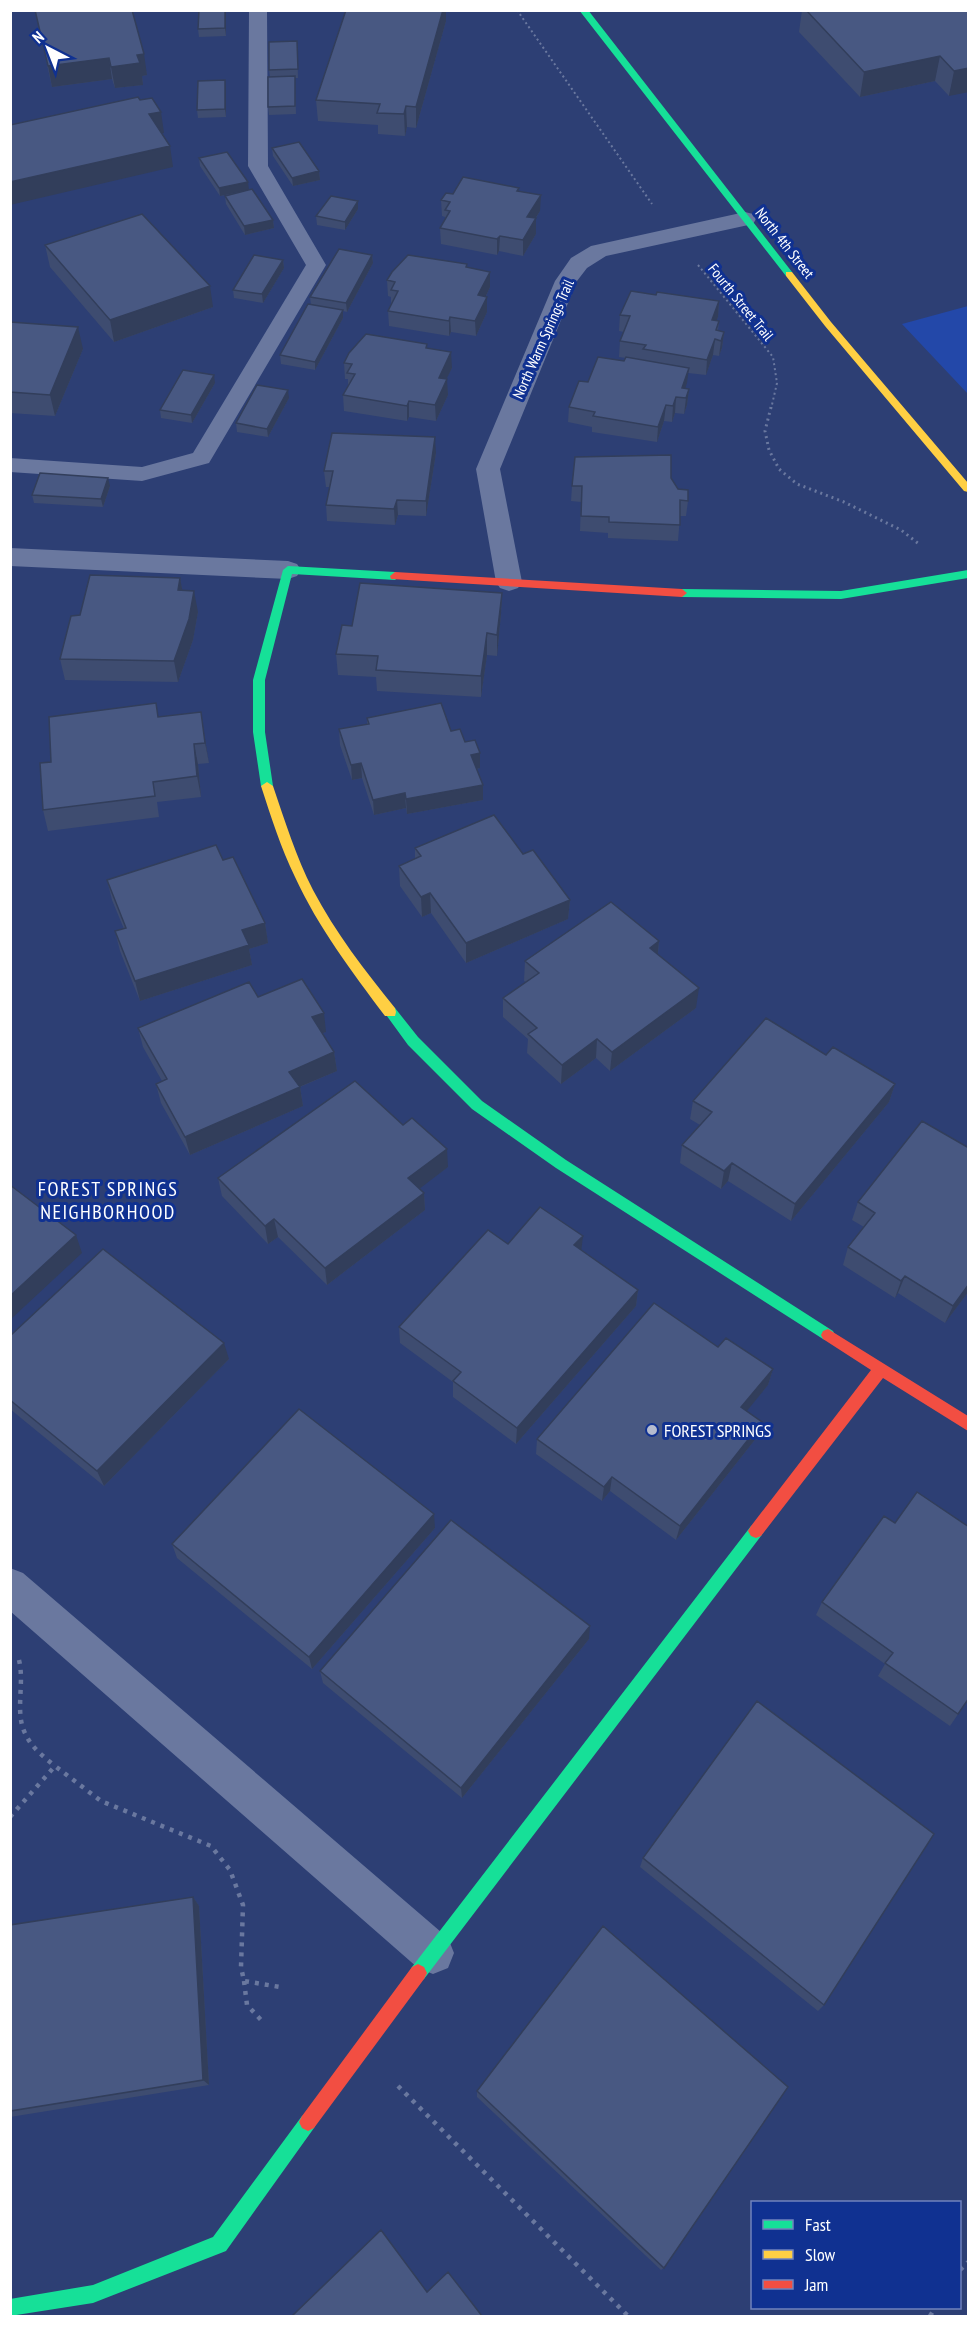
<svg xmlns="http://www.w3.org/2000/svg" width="979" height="2327" viewBox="0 0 979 2327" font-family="'PT Sans Narrow',sans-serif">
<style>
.green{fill:#2348a9}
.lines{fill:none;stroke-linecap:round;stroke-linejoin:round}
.path-far2{stroke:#6a789f;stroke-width:2;stroke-dasharray:2 3;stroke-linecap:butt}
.path-far1{stroke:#6a789f;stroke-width:3;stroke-dasharray:2 4;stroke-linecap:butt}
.path{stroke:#6a789f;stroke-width:4.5;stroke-dasharray:4 6;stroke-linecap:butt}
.lane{fill:#6a789f;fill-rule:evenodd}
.street{fill:#6a789f;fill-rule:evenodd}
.fast{fill:#16e098;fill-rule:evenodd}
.slow{fill:#ffcf43;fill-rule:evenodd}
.jam{fill:#f24e42;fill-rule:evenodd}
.wall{fill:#3e4c70}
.shaded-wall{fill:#323e5b}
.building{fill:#485882;stroke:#323e5b;stroke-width:1.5}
.poi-dot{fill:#b6bcce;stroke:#103191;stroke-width:2}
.labels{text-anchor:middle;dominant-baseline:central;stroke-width:6;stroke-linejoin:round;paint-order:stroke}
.far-street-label{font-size:15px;fill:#fff;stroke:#103191}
.poi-label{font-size:18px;fill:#fff;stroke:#103191;text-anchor:start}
.neighbourhood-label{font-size:20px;letter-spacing:1.5px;fill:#fff;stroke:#103191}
</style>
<rect width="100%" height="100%" fill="#2d3f74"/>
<path class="green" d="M968 306V394L902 324Z"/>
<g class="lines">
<path class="path-far2" d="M517 10 652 204
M698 265 773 357 777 383 771 409"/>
<path class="path-far1" d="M771 407 765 431 769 450 779 469 797 484 844 502 901 530 919 544"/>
<path class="path" d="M19 1660C25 1684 14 1714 26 1735 32 1748 44 1757 55 1766
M10 1817 55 1766 101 1801 211 1846 230 1870 243 1905 241 1967 244 1981 280 1987
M244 1981 247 2005 263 2022
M398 2086 628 2316
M960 2270 968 2262
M930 2316 935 2308"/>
<path class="lane" d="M249 10H267L268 166 326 265 209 463 142 481 10 472V458L142 467 193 453 306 265 248 166Z"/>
<path class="street" d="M745 212 753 214 756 219 753 224 606 256 587 268 577 281 500 469 522 582 518 588 509 591 500 588 496 582 476 469 555 281 571 258 591 246Z
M10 548 288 561 297 564 301 570 297 576 288 579 10 566Z
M10 1568 23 1573 448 1938 454 1953 448 1968 433 1974 418 1968 10 1611Z"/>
<path class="fast" d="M579 10H588L792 272V276H786Z
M288 566 395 572 400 576 395 580 292 574 265 680V732L273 786 267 790 261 786 253 732V680L283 570Z
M968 570V578L841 599 682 597 677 593 682 589 841 591Z
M390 1007 395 1008 418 1037 482 1101 566 1160 833 1331 835 1335 833 1339 828 1341 823 1339 556 1168 472 1109 408 1045 384 1012Z
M756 1524 761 1526 764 1531 761 1536 424 1979 418 1982 412 1979 409 1973 412 1967 751 1526Z
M308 2113 314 2116 317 2122 314 2128 226 2251 93 2303 10 2316V2299L93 2285 213 2237 302 2116Z"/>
<path class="slow" d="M786 272H792L831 322 968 483V492L964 491 825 326 786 276Z
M267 782 273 786C285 821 296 857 313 890 335 932 365 971 395 1008L396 1012 395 1016H385C352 972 318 927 295 877 281 848 271 817 261 786Z"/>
<path class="jam" d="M395 572 682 589 687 593 682 597 391 579 390 576Z
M828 1329 968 1416V1431L883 1378 761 1536 756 1538 751 1536 748 1531 751 1526 871 1370 823 1339 821 1335 823 1331Z
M418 1964 424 1967 427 1973 424 1979 314 2128 308 2131 302 2128 299 2122 302 2116 412 1967Z"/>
</g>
<path class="wall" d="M35 10H132L147 75 142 76 143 85 115 88 112 79 52 87Z
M199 10H226V36L199 37 198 29Z
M802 10H969L949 96 935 81 860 97 799 32Z
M446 21 416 128 407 127 405 136 378 134V125L318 121 316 100Z
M297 41 298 78H295L296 114 269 115 268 107 270 77 269 70Z
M226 88V117L198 118 197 110Z
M272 148 319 171 320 180 293 186 273 156Z
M199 158 249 190 273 220 274 228 245 235 226 204 225 196 237 193 220 196 200 166Z
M519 192 540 211 536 218V234L523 256 499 251 497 255 441 244 440 228 445 220V217L442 216 441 200 453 194Z
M358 209 345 230 317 225 316 216Z
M45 245 213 307 114 342 50 267Z
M372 255 373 263 347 312 343 311V318L315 370 281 364 280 355 311 305 310 297Z
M283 260 284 268 263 303 234 298 233 290Z
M467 268 490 287 486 296 487 312 476 336 451 332 449 336 389 326 388 311 391 304V297L388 296 387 280Z
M656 295 719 301 718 317 716 321H719L718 331 724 332 722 348 719 356 713 355 706 375 688 373 685 388 689 389 687 405 684 414 675 413 672 422 664 421 657 442 592 432V427L568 422 569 407 588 382 624 361 626 358 619 357 620 341 624 332 619 331 620 315Z
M10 322 83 349 55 416 10 413Z
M427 344V348L452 368 446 379 448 395 436 421 409 417 407 421 344 411 343 395 348 386V379H345L344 363Z
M215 383 192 423 161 418 160 410Z
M289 398 268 437 237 432 236 423Z
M436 453 426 516 398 515 395 525 327 521 326 505 330 487H326L324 471Z
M671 478 678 489 688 501 686 516H680L678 541 608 538V533L580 531 581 502 571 501 572 486Z
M110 486 103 507 34 503 32 495Z
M180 578 182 590 198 612 193 640 178 682 65 680 60 659 80 615Z
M502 593 501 614 497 656 487 655 481 697 377 691 376 677 338 675 336 654 352 626Z
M159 717 204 733 209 763 198 764 201 797 157 802 159 817 48 831 43 810 51 762Z
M367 718 451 731 465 742 480 768 477 769 483 785V800L407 814 406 808 374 815 362 778 352 780 340 745 339 729 367 724Z
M415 848 523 854 570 900 568 919 466 963 431 913 422 917 400 886 399 866 415 859Z
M223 860 265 923 268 943 249 949 252 965 140 1001 120 951 115 931 124 929 112 900 107 880Z
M659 941 658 954 696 1008 610 1071 596 1058 561 1084 527 1053 528 1039 503 1017V998L526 982 524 981 525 961Z
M258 997 326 1032 322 1033 334 1052 337 1071 300 1087 303 1106 190 1155 161 1103 156 1084 162 1081 143 1047 138 1028Z
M826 1055 895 1084 889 1102 791 1221 728 1181 721 1189 680 1163 682 1145 700 1125 690 1119 693 1101Z
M969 1148V1291L945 1323 898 1293 895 1298 843 1265 848 1247 864 1227 852 1220 858 1202Z
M448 1167 419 1188 424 1193 425 1210 327 1285 278 1237 268 1244 222 1196 218 1178Z
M508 1244 582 1250 638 1290 636 1306 516 1444 453 1397V1382L400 1343 399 1327Z
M10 1336 229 1359 104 1486 10 1409Z
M718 1347 773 1369 768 1385 746 1411 757 1437 676 1540 610 1491 602 1501 536 1454 537 1439Z
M435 1528 312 1669 177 1558 172 1544Z
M822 1602 969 1698 950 1726 878 1676 885 1664 816 1615Z
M589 1639 462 1798 323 1683 320 1671Z
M643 1858 824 2005 818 2011 640 1867Z
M193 1897 199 1906 209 2085 10 2117V1925Z
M477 2091 664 2268 661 2270 477 2097Z"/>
<path class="shaded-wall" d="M225 10H226V36L225 28Z
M443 10H446V21L416 128V107Z
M144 54 147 75 142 76 143 85 115 88 111 67 137 55Z
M940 56 935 81 860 97 864 72Z
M109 58 112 79 52 87 48 66Z
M969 68V92L949 96 954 71Z
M225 80 226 88V117L225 109Z
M406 106 407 127 405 136 404 114Z
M161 112 164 133 152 136 149 114Z
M170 146 173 167 10 205V182Z
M319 171 320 180 293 186 292 178Z
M248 182 249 190 220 196 219 188Z
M541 195 540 211 527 232V217Z
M358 201V209L345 230V222Z
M536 218V234L523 256V240Z
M273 220 274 228 245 235 244 226Z
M500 236 499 251 497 255V239Z
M372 255 373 263 347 312 346 303Z
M283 260 284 268 263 303 262 294Z
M490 272V287L479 311 478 295Z
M210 286 213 307 114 342 110 320Z
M487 297V312L476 336 475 321Z
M719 301 718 317 710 336 712 320Z
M343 310V318L315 370V362Z
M450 317 451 332 449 336V321Z
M78 327 83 349 55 416 50 395Z
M724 332 722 348 719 356 721 341Z
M715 339 713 355 706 375 707 360Z
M451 352 452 368 439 394V378Z
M689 368 687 383 682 398V388Z
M214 375 215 383 192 423 191 415Z
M447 379 448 395 436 421 435 405Z
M689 389 687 405 684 414 686 398Z
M288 390 289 398 268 437 267 429Z
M676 397 675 413 672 422 673 406Z
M409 401V417L407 421V406Z
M666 405 664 421 657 442 658 427Z
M435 437 436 453 426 516V501Z
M108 478 110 486 103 507 101 499Z
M397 500 398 515 395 525 394 509Z
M180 578 184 599 178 590Z
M194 591 198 612 193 640 178 682 174 661Z
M502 593 501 614 497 656V635Z
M487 633V655L481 697V676Z
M201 712 204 733 209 763 205 743Z
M194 744 198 764 201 797 197 776Z
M480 753V768L472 770 471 755Z
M361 763 362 778 352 780 351 765Z
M483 785V800L407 814 406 799Z
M405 793 406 808 374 815 373 800Z
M430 893 431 913 422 917 421 897Z
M570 900 568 919 466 963V943Z
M265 923 268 943 249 949 252 965 140 1001 135 981 242 930Z
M659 941 657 961 650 948Z
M699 988 696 1008 610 1071 612 1052Z
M324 1013 326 1032 314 1036 312 1017Z
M597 1039 596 1058 561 1084 562 1065Z
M334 1052 337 1071 292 1090 289 1072Z
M895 1084 889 1102 791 1221 795 1204Z
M300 1087 303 1106 190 1155 185 1137Z
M447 1149 448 1167 410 1196 408 1178Z
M732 1163 728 1181 721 1189 724 1171Z
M424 1193 425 1210 327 1285 325 1268Z
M274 1219 278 1237 268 1244 265 1226Z
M76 1235 82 1253 10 1320V1296Z
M583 1236 581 1253 574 1245Z
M905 1276 898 1293 895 1298 901 1281Z
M969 1284V1291L945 1323 953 1306Z
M638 1290 636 1306 516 1444 517 1428Z
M224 1343 229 1359 104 1486 97 1471Z
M773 1369 768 1385 737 1423 741 1407Z
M762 1422 757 1437 676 1540 680 1526Z
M612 1477 610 1491 602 1501 604 1487Z
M434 1514 435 1528 312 1669 309 1657Z
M590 1626 589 1639 462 1798 461 1788Z
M193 1897 199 1906 209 2085 203 2080Z"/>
<path class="building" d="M35 10H132L144 54 137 55 140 63 111 67 109 58 48 66Z
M199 10H225V28L198 29Z
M346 10H443L416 107 406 106 404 114 377 113 380 104 316 100Z
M806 10H969V68L954 71 940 56 864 72Z
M297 41 298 69 269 70V42Z
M295 76V106L268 107V77Z
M225 80V109L197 110 198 81Z
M138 97 140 100 152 98 161 112 149 114 170 146 10 182V125Z
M299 142 319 171 292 178 272 148Z
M227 152 248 182 219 188 199 158Z
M463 177 519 188 517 191 541 195 527 217 536 218 523 240 500 236 497 239 440 228 450 211 445 210 450 202 441 200 446 193 453 194Z
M252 189 273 220 244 226 225 196Z
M331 196 358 201 345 222 316 216Z
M142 214 210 286 110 320 45 245Z
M339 249 372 255 346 303 310 297Z
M254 255 283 260 262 294 233 290Z
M408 255 467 264 466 267 490 272 478 295 487 297 475 321 450 317 449 321 388 311 398 291 391 290 395 282 387 280 392 272Z
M631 291 656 295 657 292 719 301 712 320 719 321 716 330 724 332 721 341 715 339 707 360 643 349 646 345 620 341 630 316 620 315Z
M308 304 343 310 315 362 280 355Z
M10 322 78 327 50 395 10 392Z
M366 334 427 344 426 348 451 352 439 378 447 379 435 405 409 401 407 406 343 395 355 374 347 373 352 364 344 363 349 353Z
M598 357 624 361 626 357 689 368 682 388 689 389 686 398 676 397 673 406 666 405 658 427 593 416 595 412 569 407 579 381 588 382Z
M183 370 214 375 191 415 160 410Z
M257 385 288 390 267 429 236 423Z
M332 433 435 437 426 501 397 500 394 509 326 505 333 471H324Z
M671 455V478L678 489 688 490V501L680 500V525L609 522V517L581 516 582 486H572L575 457Z
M40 473 108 478 101 499 32 495Z
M90 575 180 578 178 590 194 591 189 619 174 661 60 659 71 616 80 615Z
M360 583 502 593 497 635 487 633 481 676 376 670 378 656 336 654 342 625 352 626Z
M156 703 158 717 201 712 205 743 194 744 197 776 153 782 155 796 43 810 40 763 51 762 49 717Z
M441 703 451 731 460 729 465 742 475 740 480 753 471 755 483 785 406 799 405 793 373 800 361 763 351 765 339 729 369 724 367 718Z
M494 815 523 854 533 850 570 900 466 943 430 893 421 897 399 866 421 856 415 848Z
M216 845 223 860 233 857 265 923 242 930 249 945 135 981 115 931 126 928 107 880Z
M611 902 659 941 650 948 699 988 612 1052 597 1039 562 1065 528 1034 537 1028 503 998 539 973 525 961Z
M302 979 324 1013 312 1017 334 1052 289 1072 300 1087 185 1137 156 1084 167 1079 138 1028 249 982 258 997Z
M766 1018 826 1055 833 1047 895 1084 795 1204 732 1163 724 1171 682 1145 712 1112 693 1101Z
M355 1081 403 1125 412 1118 447 1149 408 1178 424 1193 325 1268 274 1219 265 1226 218 1178Z
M922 1121 969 1148V1284L953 1306 905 1276 901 1281 848 1247 875 1213 858 1202Z
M10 1185 76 1235 10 1296Z
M540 1207 583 1236 574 1245 638 1290 517 1428 453 1381 461 1372 399 1327 488 1230 508 1244Z
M103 1249 224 1343 97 1471 10 1400V1336Z
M654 1303 718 1347 726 1338 773 1369 741 1407 762 1422 680 1526 612 1477 604 1487 537 1439Z
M299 1409 434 1514 309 1657 172 1544Z
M917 1492 969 1527V1698L958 1714 885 1663 893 1653 822 1602 884 1516 895 1523Z
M451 1520 590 1626 461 1788 320 1671Z
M757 1701 934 1834 824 2005 643 1858Z
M193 1897 203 2080 10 2111V1925Z
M603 1926 788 2087 664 2268 477 2091Z
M381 2230 427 2292 448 2272 482 2316H292Z"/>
<circle class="poi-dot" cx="652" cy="1430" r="6"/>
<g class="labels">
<g class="far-street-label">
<text transform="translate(785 243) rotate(52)">North 4th Street</text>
<text transform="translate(741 302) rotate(51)">Fourth Street Trail</text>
<text transform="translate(543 339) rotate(-66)">North Warm Springs Trail</text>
</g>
<g class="poi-label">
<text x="664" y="1430">FOREST SPRINGS</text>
</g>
<g class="neighbourhood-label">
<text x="108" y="1189">FOREST SPRINGS<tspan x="108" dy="23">NEIGHBORHOOD</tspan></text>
</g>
</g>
<rect width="979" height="2327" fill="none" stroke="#ffffff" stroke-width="24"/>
<rect x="751" y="2201" width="210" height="108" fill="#103191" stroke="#7083bd" stroke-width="1.5"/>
<rect x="763" y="2220" width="30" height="9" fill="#16e098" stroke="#7083bd" stroke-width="1.5"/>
<text x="805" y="2231" font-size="18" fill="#ffffff">Fast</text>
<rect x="763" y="2250" width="30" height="9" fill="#ffcf43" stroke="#7083bd" stroke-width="1.5"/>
<text x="805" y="2261" font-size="18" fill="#ffffff">Slow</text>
<rect x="763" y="2280" width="30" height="9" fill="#f24e42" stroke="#7083bd" stroke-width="1.5"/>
<text x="805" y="2291" font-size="18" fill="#ffffff">Jam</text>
<g transform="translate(48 48) rotate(318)" stroke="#103191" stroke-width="4.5" paint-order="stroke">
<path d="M0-4.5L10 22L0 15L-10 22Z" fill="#ffffff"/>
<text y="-9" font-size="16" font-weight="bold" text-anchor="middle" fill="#ffffff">N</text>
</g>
</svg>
